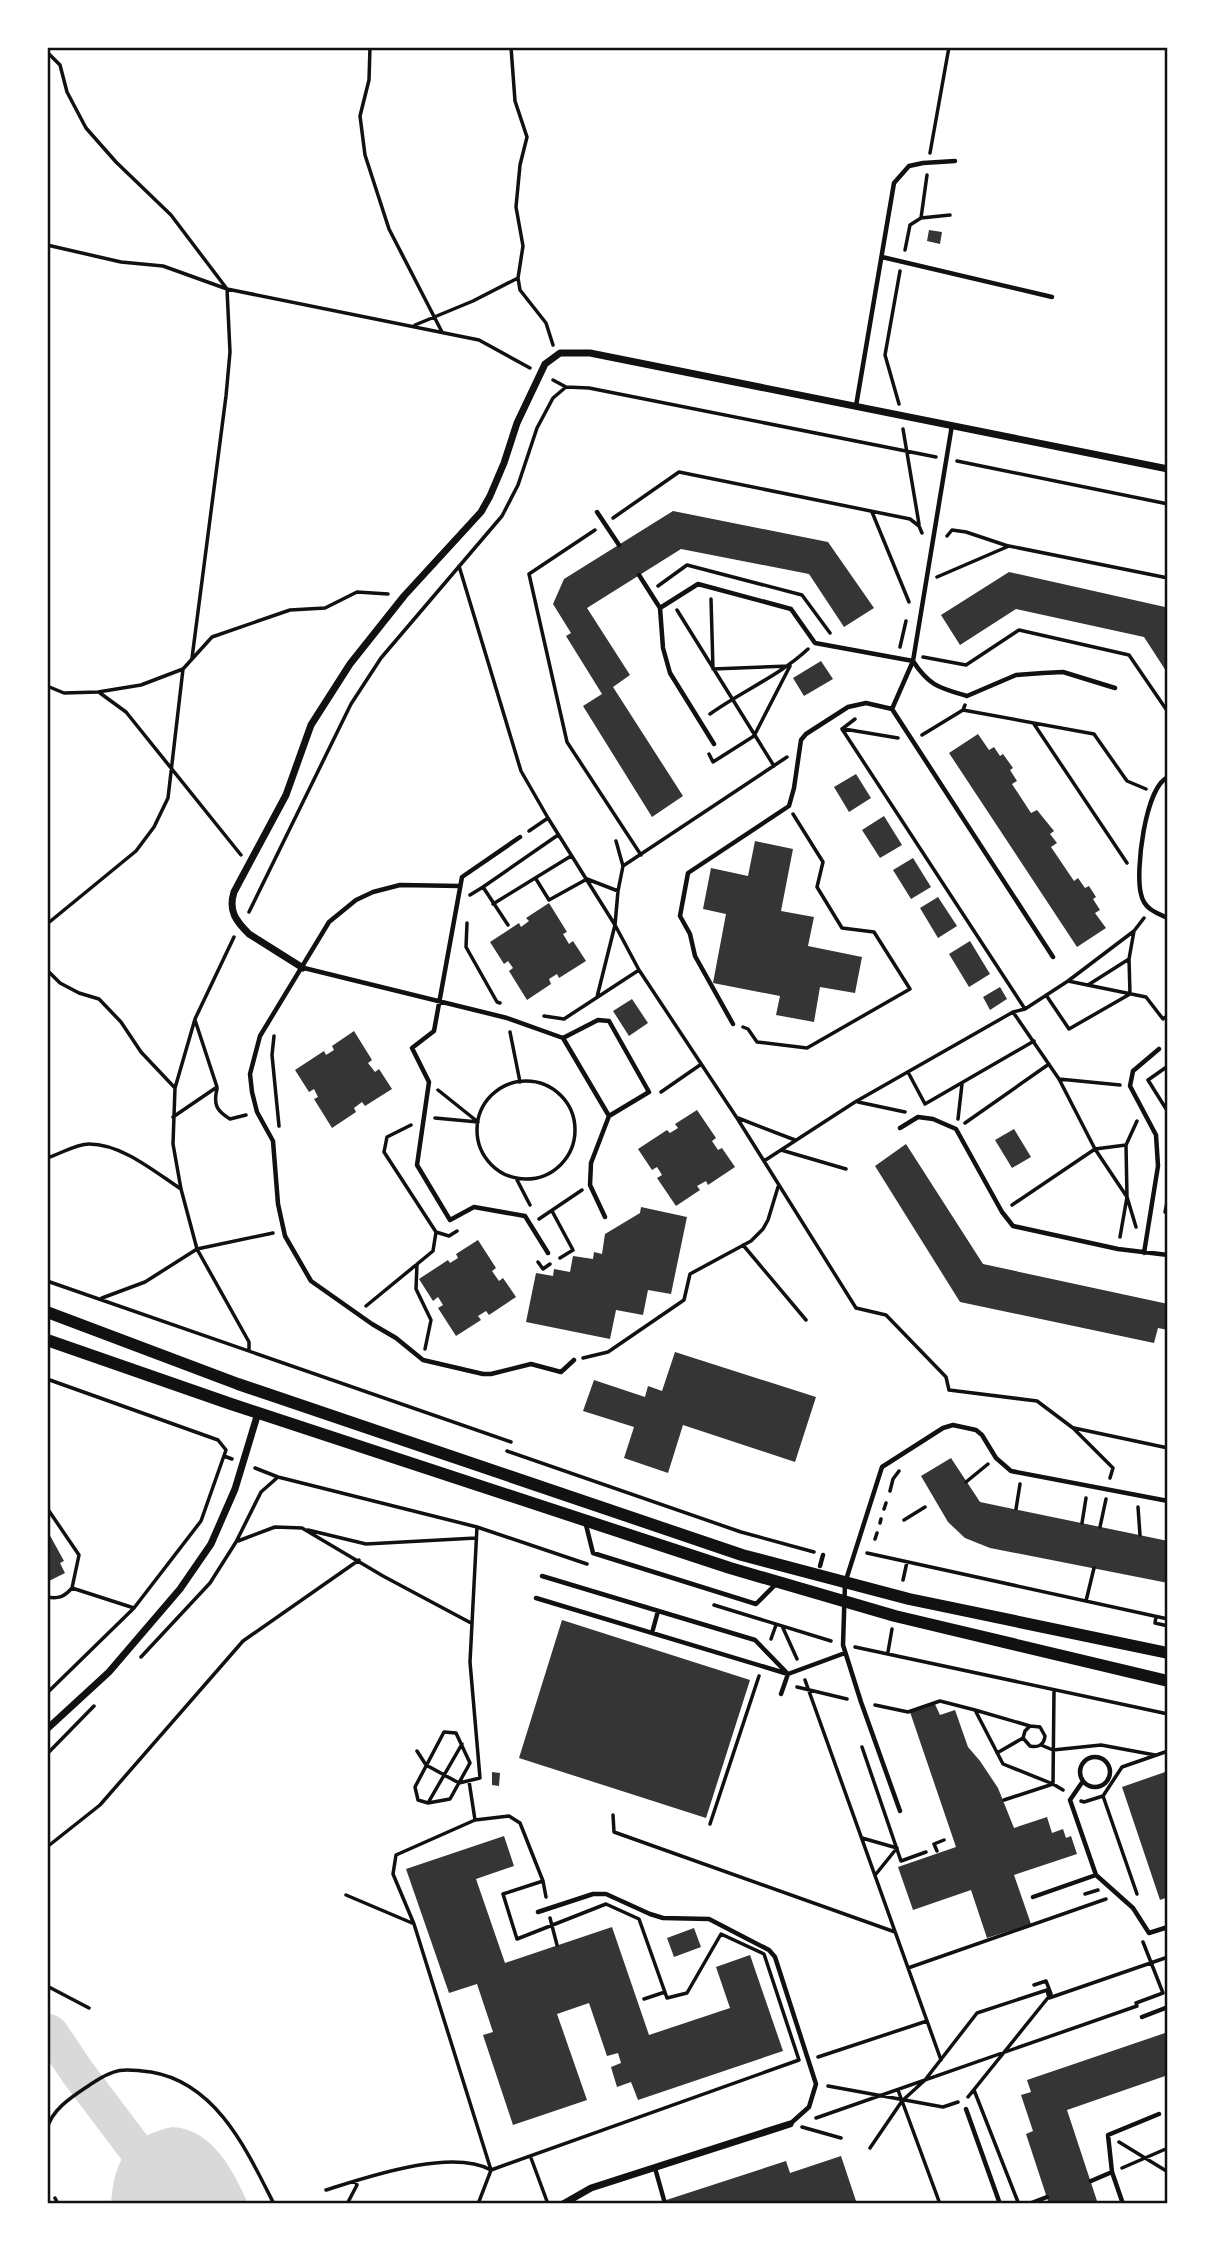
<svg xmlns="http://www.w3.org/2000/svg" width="1215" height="2251" viewBox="0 0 1215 2251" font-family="'Exo 2',sans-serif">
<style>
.water{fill:#d9d9d9}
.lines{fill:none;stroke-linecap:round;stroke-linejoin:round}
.river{stroke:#d9d9d9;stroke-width:35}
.building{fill:#353535}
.path{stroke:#111;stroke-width:3.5}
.service{stroke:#111;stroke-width:4.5}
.minor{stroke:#111;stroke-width:7}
.secondary{stroke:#111;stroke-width:12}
.neatline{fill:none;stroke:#111;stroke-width:2.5}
</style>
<rect width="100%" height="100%" fill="#fff"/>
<path class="water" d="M172 2127C211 2128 234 2171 248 2204H111C114 2160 127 2137 172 2127Z"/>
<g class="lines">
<path class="river" d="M47 2031 51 2033 78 2073 177 2204"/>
</g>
<path class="building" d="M929 230 942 232 940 244 927 241Z
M673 511 828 542 874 608 844 627 809 574 681 549 587 608 630 675 613 687 683 796 652 817 583 706 602 694 566 636 571 633 553 604 564 579Z
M1009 572 1165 607 1168 611V674L1144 637 1016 609 960 645 941 615Z
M821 661 833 679 804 696 793 678Z
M978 734 989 750 994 747 1000 756 1003 754 1013 768 1010 770 1017 781 1012 784 1031 813 1037 810 1054 831 1050 834 1057 843 1051 847 1074 881 1078 878 1085 888 1089 886 1096 897 1093 899 1100 910 1095 913 1106 928 1077 947 949 753Z
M856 774 871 798 849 812 834 787Z
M884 816 902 845 880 858 862 830Z
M755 841 793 849 781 911 814 917 808 946 862 957 855 993 820 987 814 1022 776 1015 780 996 713 983 726 914 703 909 711 868 748 876Z
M913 858 931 887 911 899 893 870Z
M938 897 957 926 938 938 920 908Z
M549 903 567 932 563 934 569 944 573 941 586 961 559 978 557 974 549 979 551 984 527 1000 509 971 513 968 508 961 504 964 490 942 519 923 521 927 529 921 526 918Z
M970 941 990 974 969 987 949 954Z
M1000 987 1007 999 990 1010 983 997Z
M632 999 648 1023 629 1036 613 1011Z
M354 1031 372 1060 368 1063 375 1072 379 1069 392 1089 365 1106 362 1102 354 1108 356 1112 332 1128 314 1099 318 1097 314 1089 309 1092 295 1070 324 1051 326 1055 334 1050 332 1046Z
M697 1110 716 1138 712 1141 718 1150 722 1148 735 1167 708 1185 706 1181 697 1186 700 1190 676 1206 657 1178 662 1175 657 1167 652 1170 638 1149 667 1130 670 1133 678 1128 675 1124Z
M1014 1129 1031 1157 1012 1168 995 1140Z
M906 1144 983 1264 1168 1304V1330L1158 1328 1154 1343 960 1302 875 1166Z
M641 1207 687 1217 671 1294 648 1290 643 1315 616 1310 610 1339 526 1322 536 1273 553 1276 554 1269 570 1272 573 1256 593 1259 594 1252 602 1254 605 1234 640 1213Z
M478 1240 496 1268 492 1271 499 1281 503 1278 516 1297 489 1315 486 1311 478 1316 481 1320 456 1336 438 1308 443 1305 438 1297 433 1301 419 1279 448 1260 450 1263 458 1258 456 1254Z
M675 1352 816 1397 795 1462 683 1425 668 1473 624 1458 634 1427 583 1411 594 1380 645 1397 648 1386 662 1391Z
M951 1458 980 1502 1168 1541V1583L990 1548 965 1538 948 1522 921 1476Z
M47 1530 64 1561 60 1563 65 1573 47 1582Z
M562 1620 750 1680 706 1818 519 1758Z
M935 1704 940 1715 955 1710 968 1747 980 1761 998 1788 1014 1828 1047 1817 1052 1833 1063 1829 1066 1838 1071 1836 1077 1854 1014 1875 1031 1924 987 1938 971 1890 913 1910 898 1867 956 1847 910 1712Z
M1168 1771V1897L1160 1900 1122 1787Z
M492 1772 500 1773 499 1786 492 1785Z
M504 1836 514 1866 476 1879 505 1963 612 1927 649 2035 730 2008 716 1967 750 1955 783 2051 638 2100 631 2082 617 2087 611 2067 621 2063 618 2053 607 2056 589 2003 557 2014 587 2100 513 2125 483 2035 493 2032 477 1984 449 1993 406 1869Z
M694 1928 701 1947 674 1957 667 1938Z
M1168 2032V2075L1067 2110 1098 2204H1049L1026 2134 1033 2131 1021 2095 1031 2092 1027 2080Z
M841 2156 857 2204H654L786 2161 790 2173Z"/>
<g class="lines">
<path class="path" d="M370 47 369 80 360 116 365 155 389 229 442 332
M511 47 515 101 527 137 520 165 516 207 523 246 518 278 520 290 546 323 553 345
M47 52 60 65 67 92 86 128 116 162 171 215 227 289 230 352 226 396 192 658
M930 153 949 47
M921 218 927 175
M47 245 121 262 163 266 227 289 479 340 530 368
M905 250 910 225 921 218 950 215
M415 325 473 301 518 278
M553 380 566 387
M899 404 885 355 900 271
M903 429 919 524
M957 461 1168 504
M872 512 909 602
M613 518 679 472 910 519 919 526 922 533
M595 530 529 574 567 742 641 855
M947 536 952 530 966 532 1008 546
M459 566 521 771 548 818 615 925 639 970 737 1118 856 1308 886 1315 946 1377 949 1390 1037 1401 1073 1428 1113 1468 1110 1478
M937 577 1009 546 1168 578
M658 586 687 565 802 595 830 633
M677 610 774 766
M900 647 906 621
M923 657 966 665 1019 630 1129 655 1168 712
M47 686 64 693 98 692 141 685 183 669 212 637 290 610 325 608 357 592 388 594
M100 693 126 712 241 855
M965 705 963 710 1094 734 1127 781 1146 789
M710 714C742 691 779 676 808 649
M1034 724 1127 863
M844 729 898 738
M922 735 963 710
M709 754 713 762 754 736 790 666 713 669 711 599
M529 831 548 818
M616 841 623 866 618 891
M623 866 787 757
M536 879 549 900 587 879 618 891 615 925 597 997
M470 895 483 887
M493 904 571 856
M249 912 351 704 381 658 502 516 518 485 537 428 553 398 566 387 589 388 936 457
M467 923 466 947 497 1002 500 1003
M47 924 136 851 154 827 168 798 183 669
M508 925 483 887 558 835
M234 937 195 1019 175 1088 173 1144 181 1189 197 1249 249 1342V1351
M47 970 60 983 79 993 99 999 121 1022 141 1052 175 1088
M1068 981 1146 997 1163 1019 1168 1015
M1088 985 1129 959
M1046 995 1069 1029 1130 994 1129 959 1134 931 1144 918
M1025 1009 1068 981 1134 931
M1013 1012 1059 1079 1095 1149 1127 1197 1136 1227
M544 1016 564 1019 639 970
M743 1027 748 1029 757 1042 807 1048 910 989 874 932 842 928 817 887 823 862 793 814
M510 1032 520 1082
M274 1036 272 1055 279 1126
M1168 1066 1148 1080 1168 1112
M909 1074 925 1104
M1059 1079 1120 1085
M477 1130a49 49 0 1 1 98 0a49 49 0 1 1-98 0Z
M217 1089C213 1105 217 1111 230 1119L246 1115
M661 1092 700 1065
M858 1102 905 1112
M925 1104 1034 1041
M173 1117 217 1087 195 1020
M435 1118 478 1122 438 1090
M738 1118 795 1140
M958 1119 962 1084
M965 1123 1049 1064
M411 1125 387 1137 384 1152 436 1232 449 1236 457 1231
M781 1150 846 1169
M47 1158C60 1154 76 1144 89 1144 122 1144 155 1172 181 1189
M764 1161 855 1102 1013 1012 1025 1009 842 729 855 719
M516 1178 530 1205
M1012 1205 1095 1149 1126 1145
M552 1211 573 1250 560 1258
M1165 1212 1168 1197
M539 1219 582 1190
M1120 1237 1127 1197 1126 1145 1137 1121
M743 1245 806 1320
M538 1262 543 1269 550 1264
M417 1264 416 1289 431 1320 425 1349
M47 1281 511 1442
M102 1298 145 1282 197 1249 273 1233
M366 1306 433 1251 436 1232
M583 1358 608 1352 684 1300 690 1274 751 1241 763 1229 768 1220 778 1187
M47 1379 218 1440 226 1450 201 1521 134 1608 47 1693
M1074 1428 1168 1448
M507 1451 741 1532 814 1552
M224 1456 232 1459
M255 1468 278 1477 477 1527 587 1564
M966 1482 988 1464
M890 1491 893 1479 899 1471
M1138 1507 1140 1535
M47 1508 79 1555 72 1588 134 1608
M884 1509 886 1503
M1016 1509 1020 1484
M904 1520 925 1507
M880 1523 881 1519
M1082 1523 1086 1498
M1100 1527 1106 1499
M308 1530 366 1544 476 1538
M875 1539 877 1533
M238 1541 275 1527 302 1528 383 1576 471 1623
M867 1553 1168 1619
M903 1580 907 1562
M47 1597C59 1599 64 1597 72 1588
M1086 1601 1094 1568
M714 1605 831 1641
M1156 1617 1155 1623 1168 1626
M783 1628 797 1659
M771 1639 776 1625
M855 1647 1168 1714
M888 1652 892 1629
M141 1657 210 1583 236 1542 261 1492 278 1477
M805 1680 941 2060
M797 1687 847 1699
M875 1705 908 1712 940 1701 975 1710 1003 1764 1053 1784 1063 1790
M975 1710 1030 1726
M444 1732 456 1733 470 1763 450 1799 428 1803 418 1800 415 1787Z
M1041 1745 1053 1750 1101 1745 1155 1755
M862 1747 901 1861 926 1852
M417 1751 426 1765 459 1783 480 1778 470 1662 477 1527
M997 1753 1023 1738 1025 1731 1030 1726 1040 1727 1045 1736C1044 1745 1038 1748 1030 1746L1023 1738
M47 1754 94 1706
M469 1781 475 1820
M1004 1800 1053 1784 1054 1691
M1081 1801 1084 1802 1103 1796
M428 1803 462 1744
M613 1815 614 1832 895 1932
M509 1816 520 1823 543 1881 503 1894 517 1939 606 1904 639 1919 667 1998 687 1993 721 1934 764 1954 799 2060 491 2170 414 1924 393 1874 396 1855 475 1820Z
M710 1824 759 1676
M862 1838 897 1848
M47 1847 100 1805 243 1641 359 1560
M937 1851 934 1844 944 1840
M876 1874 897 1848
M543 1881 546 1897
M1085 1894 1098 1890
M1137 1894 1103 1796 1122 1767 1168 1751
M346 1895 412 1923
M550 1918 557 1945
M908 1968 1106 1899
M47 1986 89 2008
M644 1999 665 1992
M818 2057 927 2021
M828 2086 943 2107 958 2102
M898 2090 940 2204
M974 2090 1018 2202
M968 2097 1051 1994 1046 1981 1034 1985
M816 2118 1137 2006 1136 2003 1163 1993 1143 1942
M802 2127 841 2138
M47 2129C52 2108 75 2095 91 2084 115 2068 123 2068 151 2072 217 2083 247 2151 274 2204
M1119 2142 1168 2172
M870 2148 902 2101 925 2080 977 2013 1047 1990 1049 1998 1168 1957
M531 2158 548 2204
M1122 2168 1168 2148
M326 2190C368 2177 451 2148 491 2170L478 2204
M55 2198 58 2204
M347 2204 357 2185 355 2181"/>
<path class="service" d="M882 257 1052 297
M856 406 894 183 909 166 923 163 955 161
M597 512 619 545
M639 575 660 608
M892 709 913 661 952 425
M714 744 670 673 663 648 660 608 698 584 791 609 815 643 913 661C929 686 940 688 967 696L1016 675 1043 673 1063 672 1115 688
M1168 777C1145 787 1135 872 1141 894 1144 909 1156 913 1168 918
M520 837 462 877 434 1031 412 1048 429 1082 417 1165 450 1220 474 1207 525 1216 548 1253
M460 886 400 885 373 892 356 900 329 922 260 1036 250 1074 252 1092 257 1112 273 1141 278 1204 285 1236 311 1281 372 1324 396 1338 423 1360 483 1374H491L531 1364 561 1372 574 1360
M304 968 507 1018 563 1038 609 1116
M733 1024 695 956 690 934 680 916 688 873 789 806 794 788 801 740 806 734 848 707 866 703 892 709 1053 957
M563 1038 598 1020 609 1021 649 1092 609 1116 591 1163 590 1185 605 1217
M900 1128 918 1117 933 1119 956 1129 1002 1212 1013 1226 1118 1249 1168 1255
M1144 1253 1158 1166 1156 1135 1130 1086 1133 1071 1159 1049
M586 1525 593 1553 756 1604 777 1583
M820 1566 823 1555
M542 1576 755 1640 787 1673
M536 1598 788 1674 845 1653
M652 1633 658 1611
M781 1694 788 1674
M1080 1772a15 15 0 1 1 30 0a15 15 0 1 1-30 0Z
M1083 1781 1070 1800 1096 1875 1133 1908 1149 1933 1168 1927
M900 1811 861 1702 843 1645 845 1583 882 1467 943 1428 953 1425 976 1430 982 1435 996 1458 1011 1471 1168 1501
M1033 1897 1096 1875
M538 1912 593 1894H606L650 1914 663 1918 709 1919 769 1950 775 1957 816 2084 809 2107 790 2124
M1142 2017 1168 2007
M966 2109 1000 2204
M655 2168 664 2200
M1091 2181 1112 2172
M1029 2204 1047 2197
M1123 2204 1112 2172 1108 2135 1159 2114"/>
<path class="minor" d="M303 968 249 934C236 921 228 911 234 892L286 795 311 725 350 664 404 596 481 512 490 496 504 463 517 423 545 364 560 353H590L1168 469
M47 1729 109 1672 180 1589 211 1544 235 1489 258 1413
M563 2204 591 2188 790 2124"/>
<path class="secondary" d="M47 1312 238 1384 742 1555 909 1599 1168 1653
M47 1340 231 1404 730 1568 895 1616 1168 1681"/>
</g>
<rect width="1215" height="2251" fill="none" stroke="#ffffff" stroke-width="98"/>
<rect x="49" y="49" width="1117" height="2153" class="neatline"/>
</svg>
